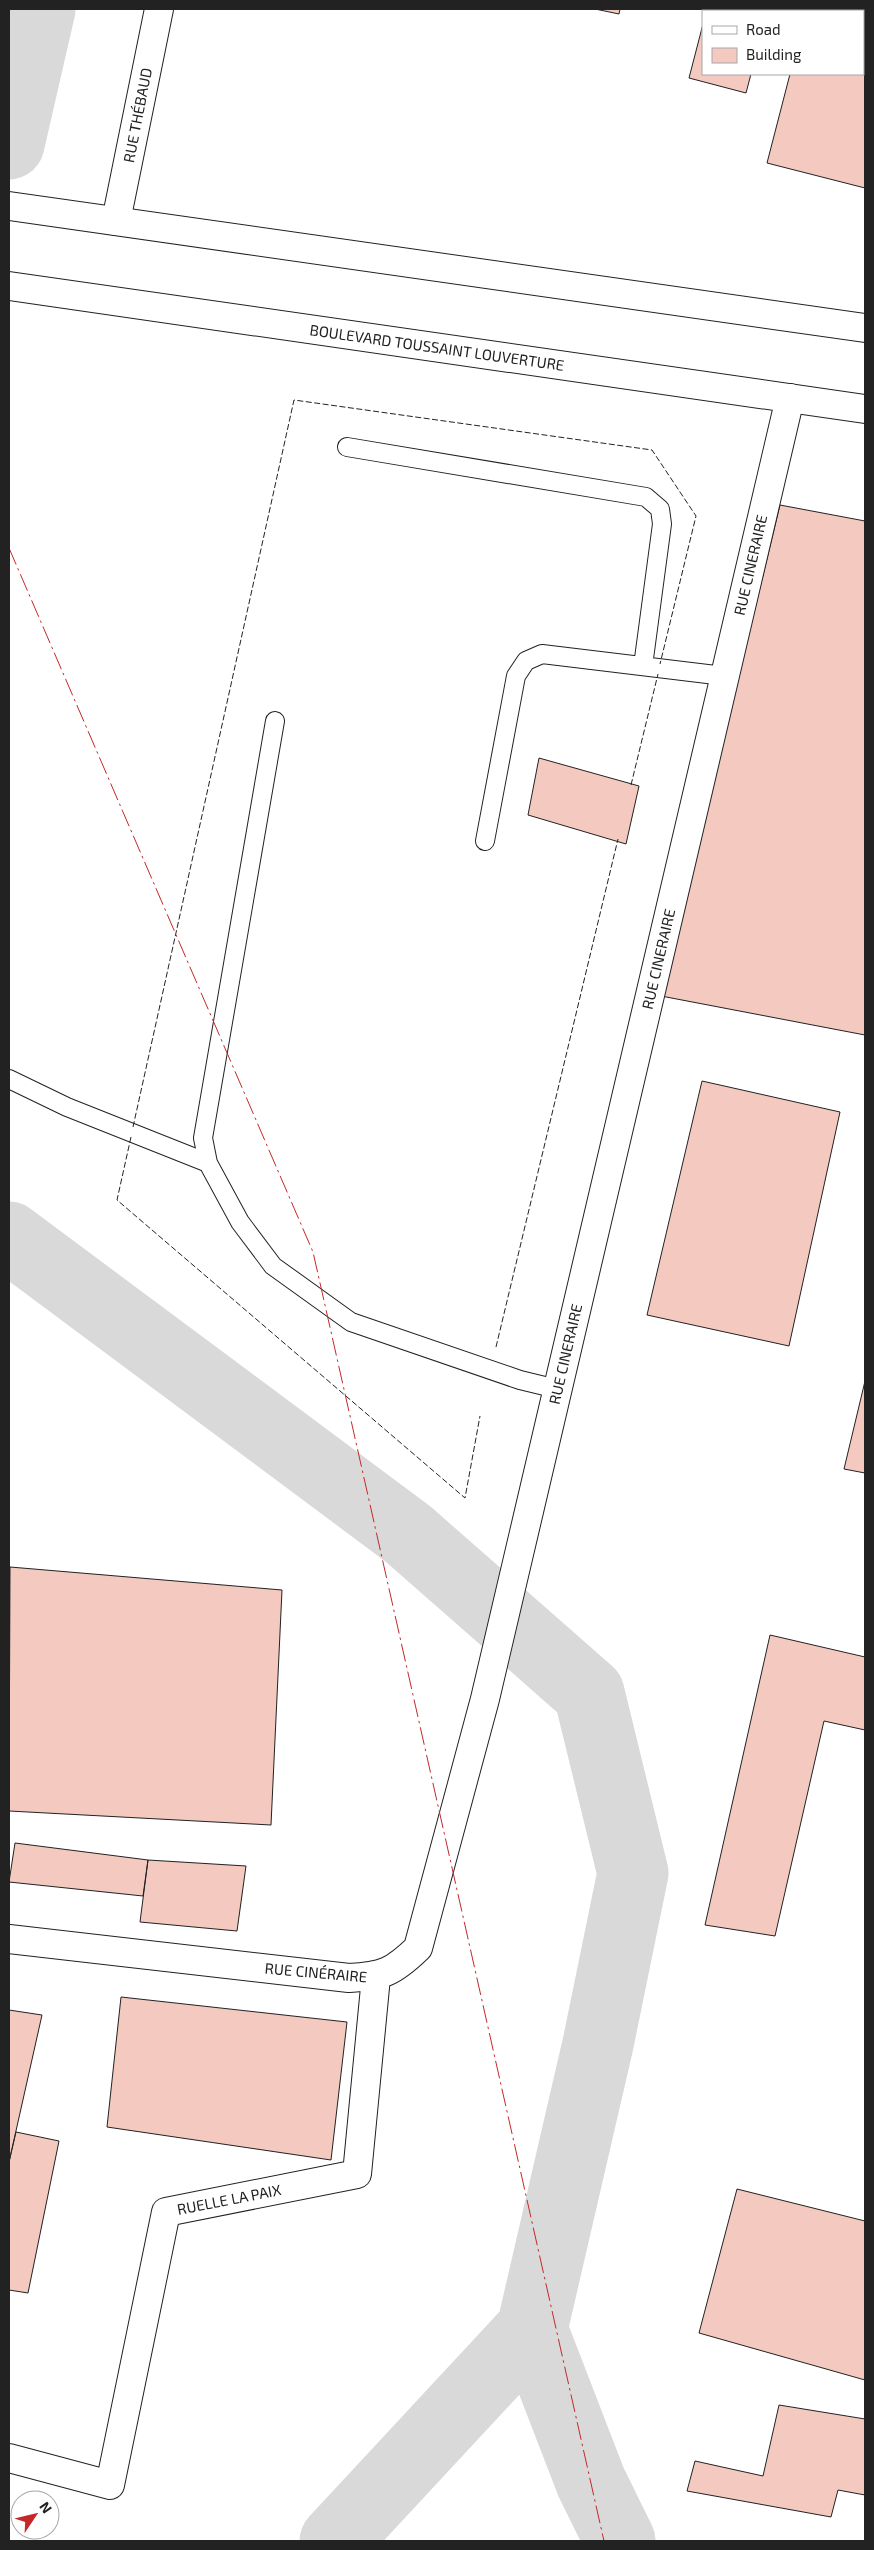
<svg xmlns="http://www.w3.org/2000/svg" width="874" height="2550" viewBox="0 0 874 2550" font-family="'Exo 2',sans-serif">
<style>
.lines{fill:none;stroke-linecap:round;stroke-linejoin:round}
.river{stroke:#d9d9d9;stroke-width:71}
.building{fill:#f3c9c0;stroke:#222}
.service-casing{stroke:#222;stroke-width:20}
.minor-casing{stroke:#222;stroke-width:30}
.secondary-casing{stroke:#222;stroke-width:30}
.service{stroke:#fff;stroke-width:18}
.minor{stroke:#fff;stroke-width:28}
.secondary{stroke:#fff;stroke-width:28}
.fence{stroke:#222;stroke-width:1;stroke-dasharray:6 2.5;stroke-linecap:butt}
.power{stroke:#c62828;stroke-width:1;stroke-dasharray:18 4 2.5 4;stroke-linecap:butt}
.labels{text-anchor:middle;dominant-baseline:central;stroke-width:4;stroke-linejoin:round;paint-order:stroke}
.street-label{font-size:15px;fill:#222;stroke:#fff}
</style>
<rect width="100%" height="100%" fill="#fff"/>
<g class="lines">
<path class="river" d="M9 144 40 9
M9 1237 408 1534 589 1693 633 1873 598 2044 532 2329 591 2482 620 2541
M335 2541 532 2329"/>
</g>
<path class="building" d="M595 9H620L619 14Z
M707 9H768L767 11H706Z
M806 9H865V188L767 163 790 74H863V11H805Z
M703 24V74H751L746 93 689 78Z
M780 505 865 521V1035L661 996Z
M539 758 639 786 626 844 528 815Z
M702 1081 840 1112 789 1346 647 1315Z
M865 1381V1473L844 1469Z
M10 1567 282 1590 271 1825 9 1811Z
M770 1635 865 1657V1730L824 1721 775 1936 705 1925Z
M15 1843 148 1860 143 1896 9 1882Z
M148 1860 246 1866 237 1931 140 1922Z
M121 1997 347 2022 331 2160 107 2127Z
M9 2010 42 2015 9 2162Z
M16 2132 59 2141 28 2293 9 2290V2162Z
M737 2189 865 2221V2380L699 2333Z
M779 2405 865 2419V2495L838 2490 831 2517 687 2491 695 2461 763 2476Z"/>
<g class="lines">
<g class="service-casing">
<path id="service" d="M347 447 646 497 660 509 662 524 643 666
M275 721 203 1138 208 1163 240 1222 273 1266 351 1322 520 1380 557 1389
M485 841 516 676 526 661 542 654 724 676
M9 1079 67 1107 208 1163"/>
</g>
<g class="minor-casing">
<path id="minor" d="M116 221 159 9
M9 1939 349 1978C384 1976 393 1972 418 1948L485 1699 790 398
M9 2458 110 2485 166 2212 357 2174 376 1977"/>
</g>
<g class="secondary-casing">
<path id="secondary" d="M9 206 865 328
M9 286 865 409"/>
</g>
<use href="#service" class="service"/>
<use href="#minor" class="minor"/>
<use href="#secondary" class="secondary"/>
<path class="fence" d="M631 785 658 674
M133 1127 294 400 652 450 696 516 660 664
M131 1137 117 1200 465 1498 480 1416
M496 1347 618 839"/>
<path class="power" d="M9 548 313 1252 604 2541"/>
</g>
<g class="labels">
<g class="street-label">
<text transform="translate(137 115) rotate(-79)">RUE THÉBAUD</text>
<text transform="translate(437 347) rotate(8)">BOULEVARD TOUSSAINT LOUVERTURE</text>
<text transform="translate(750 565) rotate(-77)">RUE CINERAIRE</text>
<text transform="translate(658 959) rotate(-77)">RUE CINERAIRE</text>
<text transform="translate(565 1354) rotate(-77)">RUE CINERAIRE</text>
<text transform="translate(316 1972) rotate(5)">RUE CINÉRAIRE</text>
<text transform="translate(229 2199) rotate(-11)">RUELLE LA PAIX</text>
</g>
</g>
<rect width="874" height="2550" fill="none" stroke="#222222" stroke-width="20"/>
<rect x="702" y="10" width="162" height="65" fill="#ffffff" stroke="#a7a7a7"/>
<rect x="712" y="26" width="25" height="8" fill="#ffffff" stroke="#a7a7a7"/>
<text x="746" y="35" font-size="15" fill="#222222">Road</text>
<rect x="712" y="48" width="25" height="15" fill="#f3c9c0" stroke="#a7a7a7"/>
<text x="746" y="60" font-size="15" fill="#222222">Building</text>
<g transform="translate(35 2515) rotate(55)"><circle r="24" fill="#ffffff" stroke="#a7a7a7"/>
<path d="M0-4L9 19L0 12L-9 19Z" fill="#c62828"/>
<text y="-8" font-size="14" font-weight="bold" text-anchor="middle" fill="#222222">N</text>
</g>
</svg>
